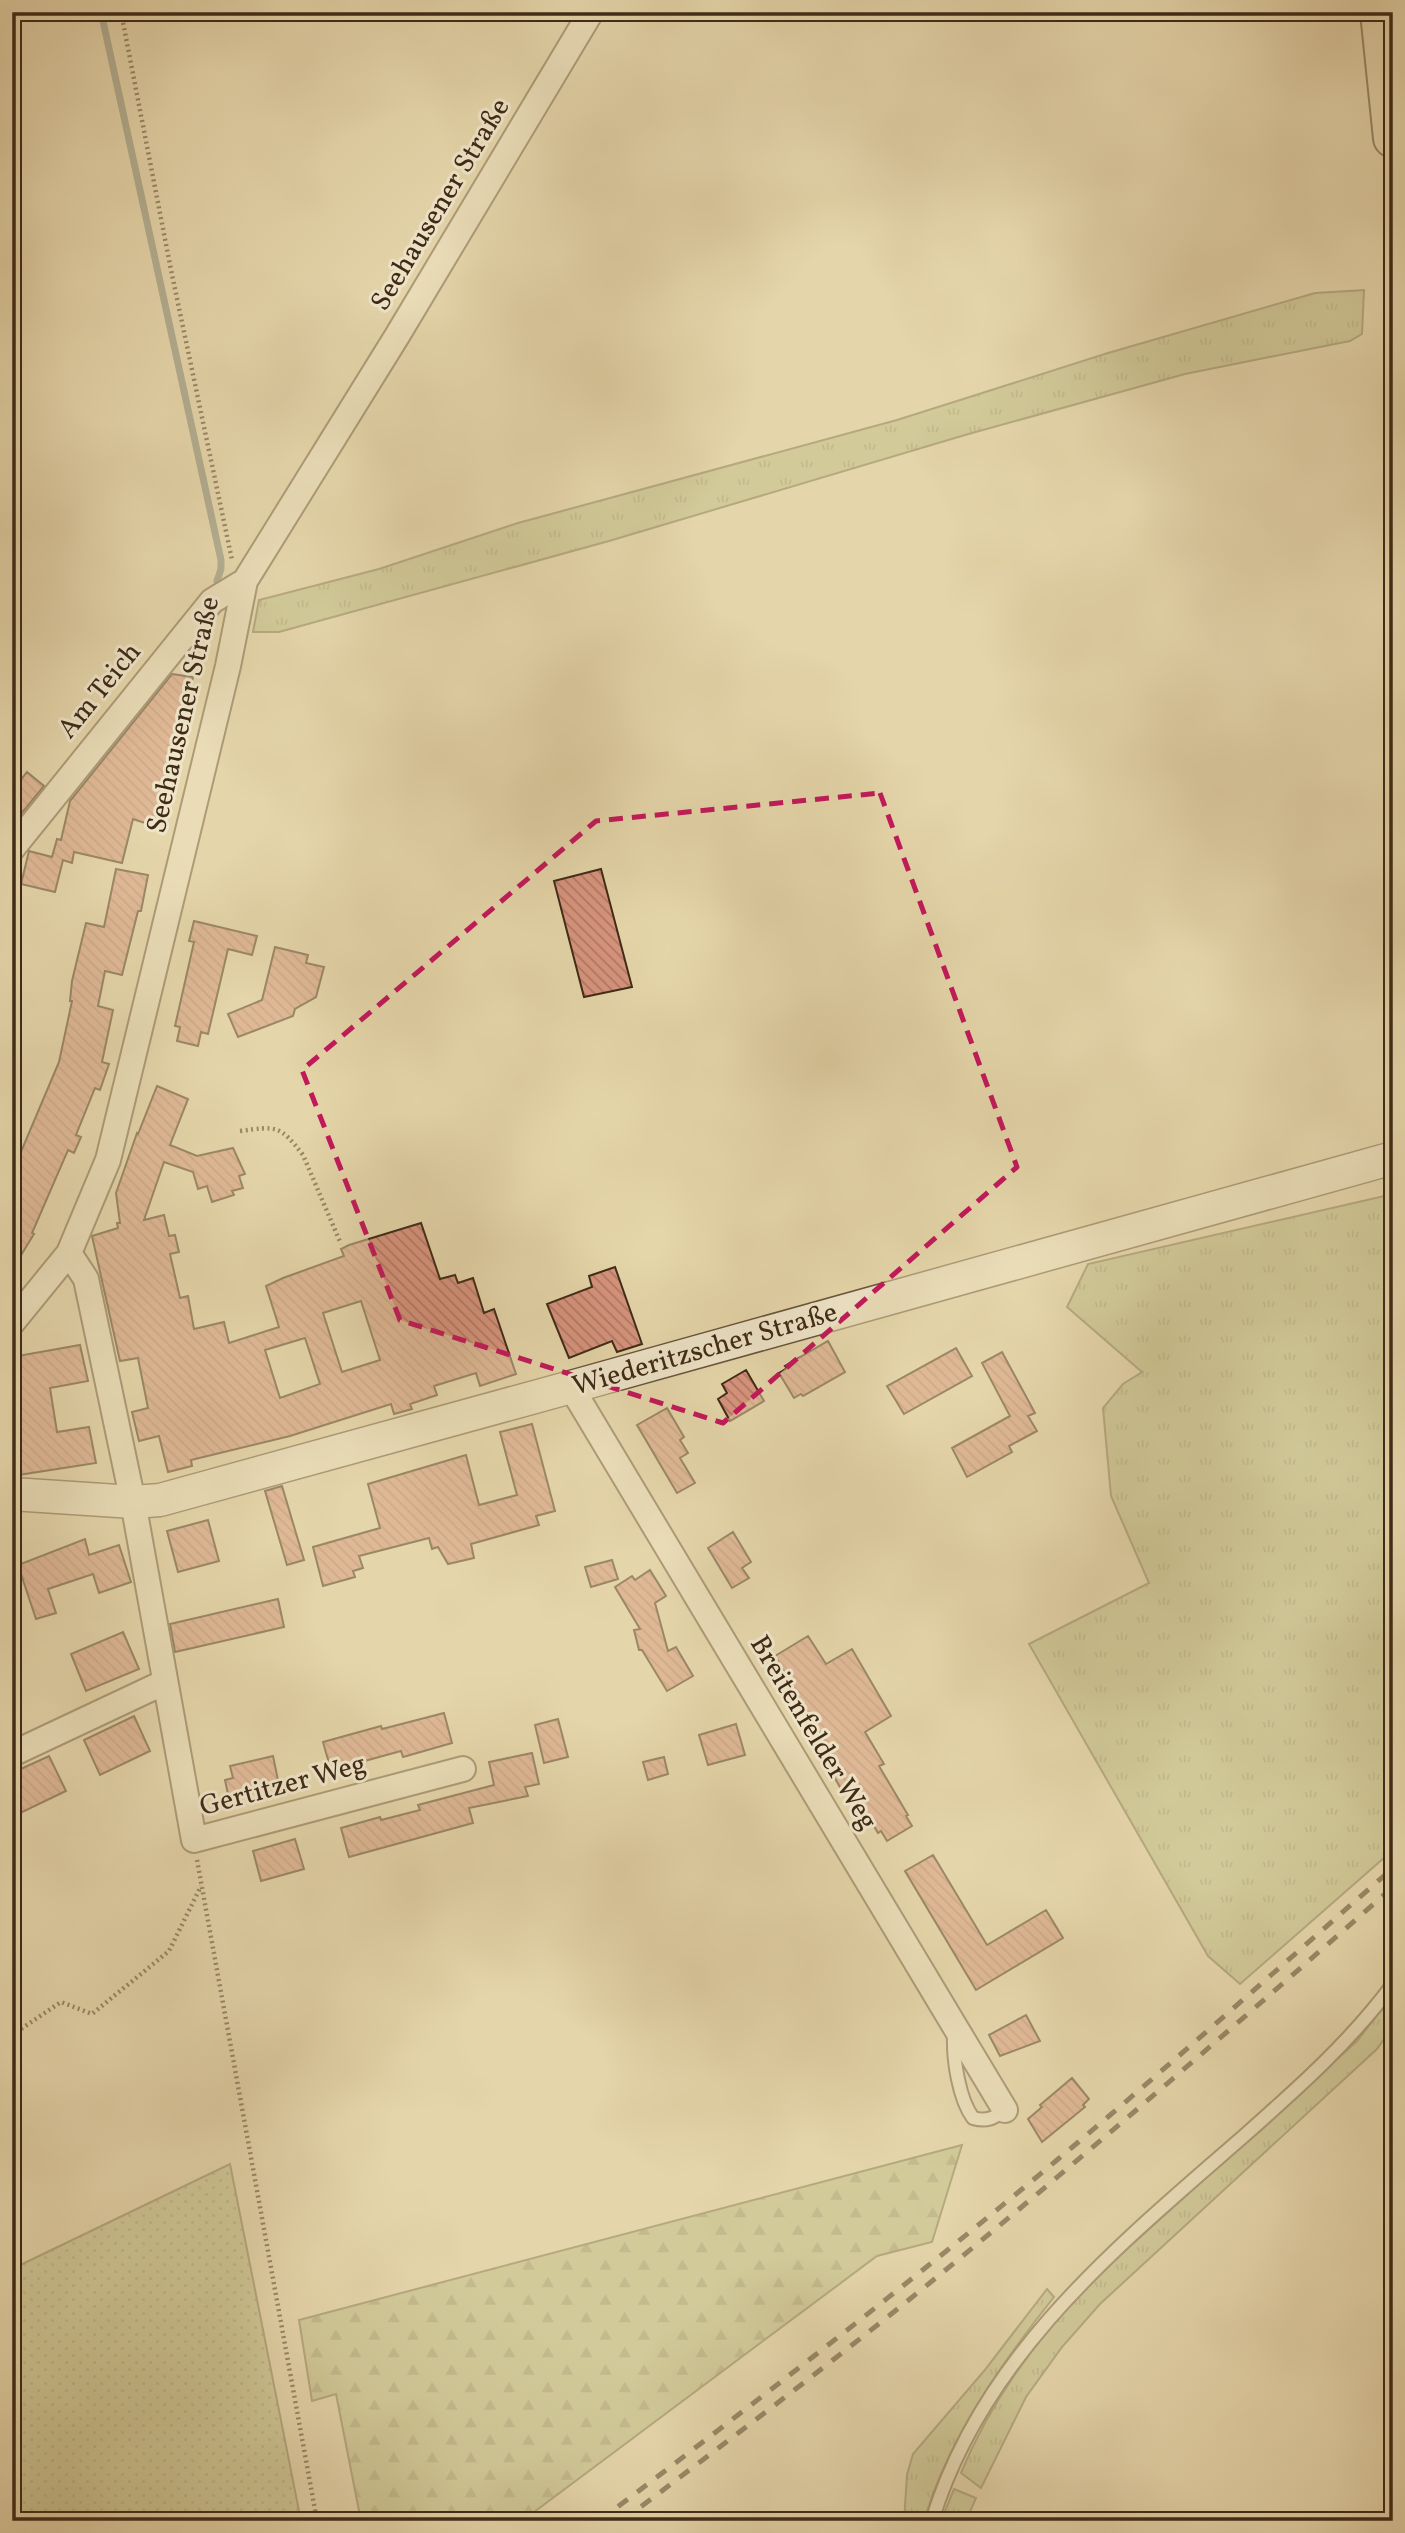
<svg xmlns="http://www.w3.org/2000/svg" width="1405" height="2533" viewBox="0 0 1405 2533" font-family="Vollkorn,serif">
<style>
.grass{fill:url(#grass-tufts);stroke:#7c734e;stroke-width:2}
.forest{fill:url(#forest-firs);stroke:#7c734e;stroke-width:2}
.park{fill:url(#park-dots);stroke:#7c734e;stroke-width:2}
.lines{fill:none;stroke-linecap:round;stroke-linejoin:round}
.stream{stroke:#757f74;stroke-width:7}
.building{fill:url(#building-back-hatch);stroke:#3f2a17;stroke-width:2;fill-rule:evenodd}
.service-casing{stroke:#68553c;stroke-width:16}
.minor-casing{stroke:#68553c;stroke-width:28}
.tertiary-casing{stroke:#68553c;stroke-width:35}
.primary-casing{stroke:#3f2a17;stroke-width:42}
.path{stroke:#3f2a17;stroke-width:4.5;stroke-dasharray:2 3.5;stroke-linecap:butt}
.service{stroke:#eee4c8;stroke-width:12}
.minor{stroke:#eee4c8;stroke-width:24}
.tertiary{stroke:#eee4c8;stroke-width:32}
.primary{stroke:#e5d6aa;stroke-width:38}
.rail{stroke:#3f2a17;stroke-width:5;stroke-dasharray:12 12;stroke-linecap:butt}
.marked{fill:none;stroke:#c2185b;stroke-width:5;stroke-dasharray:14 9;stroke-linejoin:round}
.labels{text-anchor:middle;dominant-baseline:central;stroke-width:6;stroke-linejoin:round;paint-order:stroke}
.street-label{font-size:28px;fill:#3f2a17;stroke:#eee4c8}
</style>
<defs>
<pattern id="grass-tufts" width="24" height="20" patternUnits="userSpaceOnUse" patternTransform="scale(1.75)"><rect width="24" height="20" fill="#babc85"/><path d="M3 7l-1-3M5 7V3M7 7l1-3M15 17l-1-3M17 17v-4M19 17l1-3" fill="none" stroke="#99996c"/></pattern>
<pattern id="forest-firs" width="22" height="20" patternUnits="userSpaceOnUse" patternTransform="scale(1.75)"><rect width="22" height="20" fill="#babc85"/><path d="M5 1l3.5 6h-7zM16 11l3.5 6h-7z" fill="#99996c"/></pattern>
<pattern id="park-dots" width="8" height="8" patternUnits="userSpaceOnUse" patternTransform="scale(1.75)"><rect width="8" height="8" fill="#babc85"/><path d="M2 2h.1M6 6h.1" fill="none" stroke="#99996c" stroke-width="1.8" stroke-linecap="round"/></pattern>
<pattern id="building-back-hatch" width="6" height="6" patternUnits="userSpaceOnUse" patternTransform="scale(1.75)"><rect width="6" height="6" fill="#d8947e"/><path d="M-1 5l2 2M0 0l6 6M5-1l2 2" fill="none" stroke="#b17966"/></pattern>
</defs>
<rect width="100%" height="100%" fill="#e5d6aa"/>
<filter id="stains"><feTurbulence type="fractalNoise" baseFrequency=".00286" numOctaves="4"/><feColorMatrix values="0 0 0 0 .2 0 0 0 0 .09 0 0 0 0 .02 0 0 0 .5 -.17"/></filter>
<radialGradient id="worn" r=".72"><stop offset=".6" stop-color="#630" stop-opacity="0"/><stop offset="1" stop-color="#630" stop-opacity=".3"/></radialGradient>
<path class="grass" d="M1364 290 1362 334 1350 341 1185 374 965 435 609 541 279 632H253L259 600 379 569 518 523 897 420 1108 353 1315 293Z
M1393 1194V1850L1240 1984 1208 1956 1029 1644 1149 1583 1111 1496 1103 1408 1123 1384 1142 1372 1067 1307 1088 1264Z
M1393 1995V2026L1377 2049 1100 2304 1062 2347 1026 2397 981 2488 961 2473C990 2402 1034 2344 1085 2287L1357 2041Z
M1047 2289 1054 2297C1000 2365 949 2437 924 2521H904L907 2475 913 2454 984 2371Z
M954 2489 976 2498 966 2521H941Z"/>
<path class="forest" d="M962 2145 932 2242 877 2256 522 2521H361L336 2394 312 2401 299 2320Z"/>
<path class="park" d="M230 2164 301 2521H12V2269Z"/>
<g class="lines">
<path class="stream" d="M101 12 221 560V569L217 581"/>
</g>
<path class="building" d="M172 674 193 677 186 706H183L164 790 168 791 157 827 133 819 122 863 74 852 72 863 63 860 55 892 21 884 29 851 52 857 57 839 61 840 70 801Z
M27 772 44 786 12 825V791Z
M116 869 148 875 141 911H138L122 975 105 971 98 1006 113 1010 102 1062 109 1064 100 1090 95 1088 76 1135 81 1137 74 1153 68 1150 32 1233 34 1234 12 1270V1173L59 1062 72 1001H70L72 981 86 923 104 927Z
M601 869 632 987 584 997 554 881Z
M194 921 257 936 252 955 228 949 208 1034 201 1032 198 1046 177 1041 180 1027 175 1026 194 942 189 941Z
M275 947 308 955 306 963 324 967 316 997 295 1009 293 1016 238 1037 228 1014 262 1000Z
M157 1086 188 1099 170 1145 197 1156 233 1148 245 1174 239 1176 243 1188 232 1191 234 1195 212 1202 207 1186 198 1189 193 1172 164 1162 144 1220 164 1215 169 1236 175 1235 179 1252 170 1254 180 1298 188 1296 194 1329 224 1322 229 1343 279 1327 266 1286 283 1278 344 1256 341 1249 349 1245 421 1223 440 1279 455 1275 458 1283 473 1278 484 1313 494 1309 516 1374 480 1386 476 1373 434 1386 437 1395 410 1404 412 1409 394 1414 391 1404 290 1436 191 1460 192 1466 168 1472 159 1436 139 1441 132 1412 148 1408 138 1358 120 1361 92 1236 118 1228 117 1223H120L116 1193 137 1133 138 1134ZM361 1301 380 1360 342 1372 323 1313ZM305 1338 320 1384 280 1398 265 1350Z
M615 1267 642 1344 617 1352 612 1341 569 1358 547 1304 592 1287 589 1276Z
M828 1341 845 1372 803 1396 801 1394 794 1398 779 1373 787 1368 785 1366Z
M80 1345 88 1381 50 1388 57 1432 89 1427 96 1463 12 1476V1357Z
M956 1348 972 1376 904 1414 887 1386Z
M1002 1352 1035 1413 1028 1416 1037 1431 1009 1446 1012 1452 967 1477 952 1448 1010 1416 982 1363Z
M746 1370 764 1401 730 1421 718 1399 727 1393 722 1384Z
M667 1408 684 1437 680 1440 688 1453 680 1458 695 1483 677 1493 637 1425Z
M532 1424 555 1511 536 1516 539 1525 471 1544 474 1558 448 1564 438 1547 432 1549 429 1538 359 1556 363 1568 353 1571 355 1577 323 1586 313 1547 380 1528 368 1484 466 1455 479 1505 517 1495 500 1432Z
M282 1486 304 1560 287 1565 265 1491Z
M208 1520 219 1561 178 1572 167 1531Z
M733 1532 751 1562 742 1568 749 1578 732 1588 708 1548Z
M85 1539 89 1555 119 1545 131 1582 99 1593 93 1574 48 1589 56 1613 36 1619 18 1565Z
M612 1560 618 1579 591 1587 585 1567Z
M650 1570 666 1596 655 1603 668 1651 676 1647 693 1676 667 1691 642 1650H639L634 1630 640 1629 615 1587 632 1576 635 1580Z
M278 1599 284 1627 175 1652 170 1624Z
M123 1632 139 1669 86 1691 71 1654Z
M808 1636 826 1664 852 1649 891 1716 865 1732 884 1764 879 1766 908 1815 906 1816 912 1826 887 1841 881 1831 878 1833 849 1784 841 1789 832 1773 840 1768 775 1656Z
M444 1713 452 1743 403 1757 401 1751 361 1762 362 1766 332 1774 323 1742 381 1726 382 1729Z
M134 1716 150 1751 100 1775 84 1740Z
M558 1719 568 1757 544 1763 535 1725Z
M736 1724 745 1755 708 1765 699 1735Z
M532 1753 539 1784 525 1787 528 1796 469 1808 473 1823 349 1857 341 1828 380 1817 381 1820 420 1810 418 1805 494 1785 489 1762Z
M49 1756 66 1791 12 1817V1773Z
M273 1756 279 1785 229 1799 225 1780 233 1778 230 1766Z
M664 1757 668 1774 648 1780 643 1762Z
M295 1839 304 1869 261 1881 253 1851Z
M933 1855 987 1945 1046 1910 1063 1938 976 1990 905 1871Z
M1026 2015 1040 2041 1000 2056 989 2035Z
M1072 2078 1089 2099 1083 2105 1085 2107 1042 2142 1028 2119 1042 2107 1040 2105Z"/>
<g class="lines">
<g class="service-casing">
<path id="service" d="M954 2035C953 2060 959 2099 973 2118 987 2122 994 2118 1005 2110
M932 2521C982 2355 1120 2244 1245 2135 1298 2088 1351 2041 1393 1984"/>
</g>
<g class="minor-casing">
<path id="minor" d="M12 849 212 601 245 581
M69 1253 86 1279 133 1502 194 1840 463 1769
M12 1323 69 1253 108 1160 228 666 245 581 397 336 591 12
M571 1387 1005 2110
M12 1754 165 1682"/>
</g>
<g class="tertiary-casing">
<path id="tertiary" d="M12 1494 133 1502 160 1500 571 1387 1393 1158"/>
</g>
<g class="primary-casing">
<path id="primary" d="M1380 12 1393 138"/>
</g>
<path class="path" d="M121 12 171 270 232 560
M240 1131C277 1126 280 1125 303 1155L341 1244
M197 1860 317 2521
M12 2035 61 2002 92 2014 169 1951 201 1886"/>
<use href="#service" class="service"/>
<use href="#minor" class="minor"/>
<use href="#tertiary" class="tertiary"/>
<use href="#primary" class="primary"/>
<path class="rail" d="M599 2521C772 2390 944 2257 1109 2116 1205 2034 1298 1951 1393 1868
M622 2521C732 2438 842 2355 948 2268 1099 2144 1246 2016 1393 1887"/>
</g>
<path d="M0 0H1405V2533H0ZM880 793 1017 1167 723 1423 400 1320 302 1070 596 821Z" fill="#e5d6aa" fill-opacity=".55" fill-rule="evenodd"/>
<path class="marked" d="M880 793 1017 1167 723 1423 400 1320 302 1070 596 821Z"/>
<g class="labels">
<g class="street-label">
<text transform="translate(441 205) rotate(-59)">Seehausener Straße</text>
<text transform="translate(100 691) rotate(-51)">Am Teich</text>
<text transform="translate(184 715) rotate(-77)">Seehausener Straße</text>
<text transform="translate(705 1350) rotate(-16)">Wiederitzscher Straße</text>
<text transform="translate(813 1733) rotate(59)">Breitenfelder Weg</text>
<text transform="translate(283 1786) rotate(-15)">Gertitzer Weg</text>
</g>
</g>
<rect width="1405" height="2533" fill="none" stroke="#e5d6aa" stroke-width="42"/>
<rect x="14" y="14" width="1377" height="2505" fill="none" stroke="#3f2a17" stroke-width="3.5"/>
<rect x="21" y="21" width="1363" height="2491" fill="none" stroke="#3f2a17" stroke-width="2"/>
<rect width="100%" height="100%" filter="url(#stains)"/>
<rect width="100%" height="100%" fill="url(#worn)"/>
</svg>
